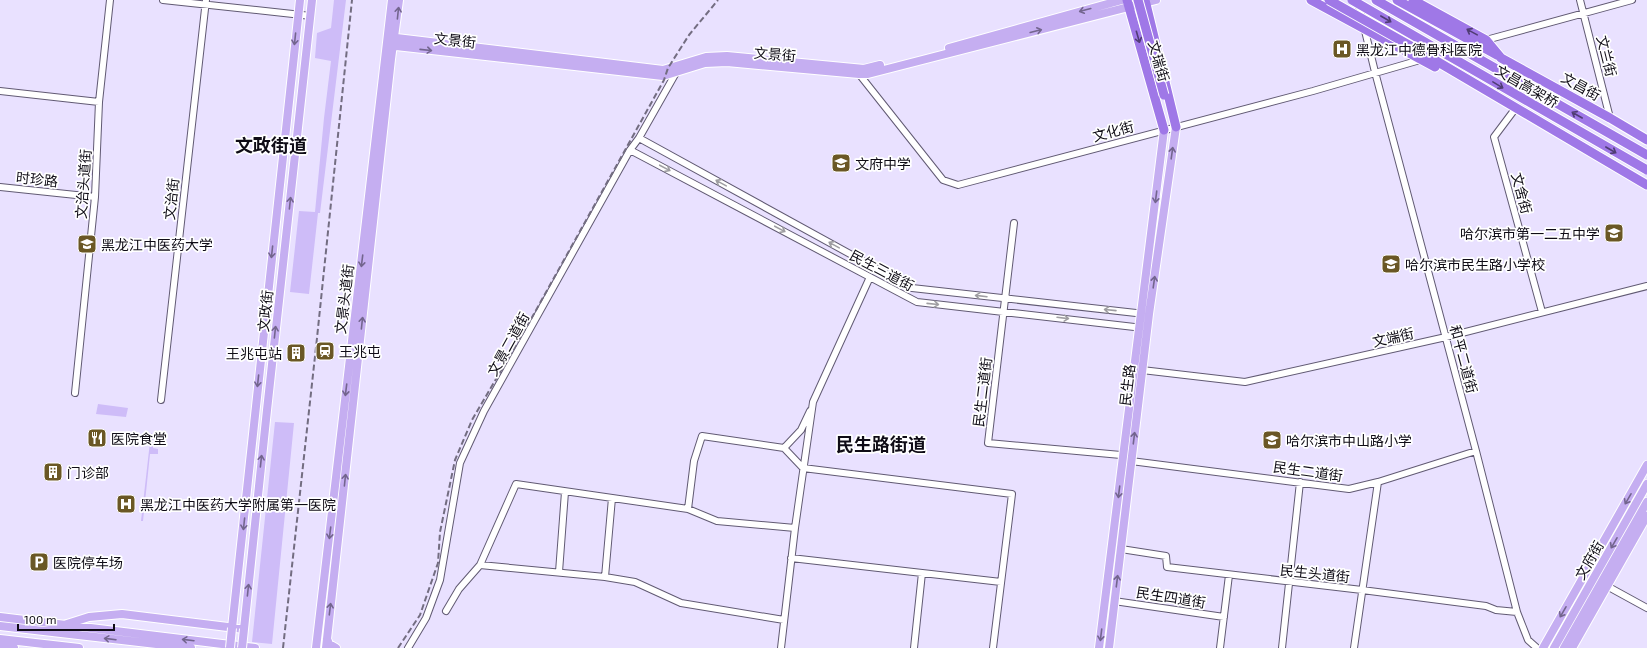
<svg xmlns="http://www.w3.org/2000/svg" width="1647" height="648" viewBox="0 0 1647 648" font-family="'Exo 2','Noto Sans SC',sans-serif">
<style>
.green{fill:#cebcf8}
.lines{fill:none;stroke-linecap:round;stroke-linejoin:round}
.minor-casing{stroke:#615a73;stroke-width:8}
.major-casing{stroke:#fff;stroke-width:10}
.highway-casing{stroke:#fff;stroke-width:11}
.minor{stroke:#fff;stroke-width:6}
.major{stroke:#c5aef1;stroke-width:8}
.highway{stroke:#9f78e7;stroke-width:9}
.rail{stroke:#736d81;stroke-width:2;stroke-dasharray:6 3;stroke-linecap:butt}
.major-bridge-casing{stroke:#fff;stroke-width:10;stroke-linecap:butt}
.highway-bridge-casing{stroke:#fff;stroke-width:11;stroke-linecap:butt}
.major-bridge{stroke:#c5aef1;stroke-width:8}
.highway-bridge{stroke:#9f78e7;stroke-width:9}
.oneway{stroke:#73658e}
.oneway2{stroke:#503d74}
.oneway3{stroke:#9f9ea2}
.labels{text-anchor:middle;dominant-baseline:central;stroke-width:3.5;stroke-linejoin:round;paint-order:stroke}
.street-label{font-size:14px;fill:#0f0c16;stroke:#fff}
.poi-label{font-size:14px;fill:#0f0c16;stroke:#fff;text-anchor:start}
.district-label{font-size:18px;font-weight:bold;fill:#0f0c16;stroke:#fff}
</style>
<rect width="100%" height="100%" fill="#e9e1ff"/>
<path class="green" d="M334 0H346L320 213H318L309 294 290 292 299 211 315 212 324 118 331 61 315 58 317 33 331 28Z
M98 404 128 408 126 417 96 414Z
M275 422 294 423 272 644 252 642Z
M151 433 154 434 153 448 158 449V454H150L143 521H141Z"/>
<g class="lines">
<g class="minor-casing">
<path id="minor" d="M163 0 311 16
M1580 0 1610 118
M1358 2 1375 72 1476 451 1517 612 1528 640 1537 648
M1486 40 1632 0
M859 74 943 180 958 185 1313 91 1420 60
M0 91 99 102
M1515 109 1494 137 1542 312
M639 138 912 288 1145 314
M630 150 917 302 1143 328
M0 187 95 197
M1014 223 988 443 1132 456
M1142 370 1245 382 1446 337 1647 286
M75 393 95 197 99 102 110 0
M161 400 206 0
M784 448 801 430 810 411
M1131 461 1349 489 1378 482 1476 451
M795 528 717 521 688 509 694 461 702 436 784 448 803 468 1012 494 993 648
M1121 549 1166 556 1167 567 1362 590 1486 606 1496 610 1517 612
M791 558 1001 582
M480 565 605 577 635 582 681 603 784 620
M559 572 565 492
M605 577 612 498
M1605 585 1647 608
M1114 601 1224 617
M446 611 459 589 480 565 516 484 688 509
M408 648 426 618 440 580 460 463 484 411 630 150 639 138 677 71
M781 648 795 528 813 402 870 277
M914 648 922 573
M1220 648 1229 575
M1282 648 1300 482
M1354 648 1378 482"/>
</g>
<g class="major-casing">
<path id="major" d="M388 37 663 70 706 57 727 56 864 69 880 65
M387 45 663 76 705 63 727 62 859 74H868L1156 0
M949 48 1122 0
M0 617 255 648
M0 626 191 648
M232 628 300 0
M45 631 89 617 122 614 244 629 267 410 312 0
M0 639 79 648
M327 639 329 644 336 648
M0 646 14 648
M316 648 392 0
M326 648 391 59 399 0
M1099 648 1164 130
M1109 648 1149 314 1176 127
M1543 648 1647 465
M1554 648 1647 484
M1564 648 1647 502
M1572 648 1647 516"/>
</g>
<g class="highway-casing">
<path id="highway" d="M1127 0 1164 130
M1145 0 1176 127
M1311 0 1435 67
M1376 0 1647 155
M1397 0 1497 55
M1413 0 1486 40 1501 58 1610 118 1647 140
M1416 49 1647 185"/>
</g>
<use href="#minor" class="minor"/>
<use href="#major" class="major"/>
<use href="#highway" class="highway"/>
<path class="rail" d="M283 648 317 338 352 0
M398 648 420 615 438 563 440 532 455 460 472 420 530 321 664 80 668 68 689 35 718 0"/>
<g class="major-bridge-casing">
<path id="major-bridge" d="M230 648 232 628
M242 648 244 629"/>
</g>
<g class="highway-bridge-casing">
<path id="highway-bridge" d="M1138 0 1164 95
M1329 0 1416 49
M1352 0 1647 170"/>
</g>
<use href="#major-bridge" class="major-bridge"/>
<use href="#highway-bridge" class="highway-bridge"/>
</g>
<defs><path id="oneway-shaft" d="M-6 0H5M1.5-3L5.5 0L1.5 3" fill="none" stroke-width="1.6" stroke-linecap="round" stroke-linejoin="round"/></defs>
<g class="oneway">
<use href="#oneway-shaft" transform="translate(1085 10) rotate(165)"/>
<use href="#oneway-shaft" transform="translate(398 13) rotate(-84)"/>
<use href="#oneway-shaft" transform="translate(1036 31) rotate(-14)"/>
<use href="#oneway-shaft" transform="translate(295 39) rotate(96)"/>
<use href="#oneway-shaft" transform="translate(426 50) rotate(6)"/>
<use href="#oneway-shaft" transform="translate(1172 153) rotate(-82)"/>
<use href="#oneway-shaft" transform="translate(1156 197) rotate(97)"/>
<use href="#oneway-shaft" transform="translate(290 203) rotate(-84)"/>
<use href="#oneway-shaft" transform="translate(272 252) rotate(96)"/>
<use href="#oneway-shaft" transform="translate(362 261) rotate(97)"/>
<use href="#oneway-shaft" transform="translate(1154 282) rotate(-82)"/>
<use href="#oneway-shaft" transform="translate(362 323) rotate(-84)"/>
<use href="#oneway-shaft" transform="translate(275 332) rotate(-84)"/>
<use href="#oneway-shaft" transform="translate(258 381) rotate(96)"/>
<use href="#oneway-shaft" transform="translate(346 390) rotate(97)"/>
<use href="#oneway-shaft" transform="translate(1134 438) rotate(-83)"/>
<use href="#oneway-shaft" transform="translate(261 461) rotate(-84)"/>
<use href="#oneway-shaft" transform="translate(345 480) rotate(-84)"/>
<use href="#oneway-shaft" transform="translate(1119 492) rotate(97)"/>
<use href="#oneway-shaft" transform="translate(1628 499) rotate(120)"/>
<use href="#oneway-shaft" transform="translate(244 524) rotate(96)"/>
<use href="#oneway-shaft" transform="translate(330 533) rotate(97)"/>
<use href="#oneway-shaft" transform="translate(1614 543) rotate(120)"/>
<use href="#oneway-shaft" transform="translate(1117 581) rotate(-83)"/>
<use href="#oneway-shaft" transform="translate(248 590) rotate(-84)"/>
<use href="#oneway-shaft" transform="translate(330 609) rotate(-83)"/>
<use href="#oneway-shaft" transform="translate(1563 612) rotate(120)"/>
<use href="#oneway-shaft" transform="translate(1101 635) rotate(97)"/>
<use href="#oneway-shaft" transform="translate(110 639) rotate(-173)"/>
<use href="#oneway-shaft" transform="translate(188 640) rotate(-173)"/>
</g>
<g class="oneway2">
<use href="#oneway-shaft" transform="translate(1386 19) rotate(30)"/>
<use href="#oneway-shaft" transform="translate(1472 32) rotate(-151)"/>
<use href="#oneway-shaft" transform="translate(1138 37) rotate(74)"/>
<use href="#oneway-shaft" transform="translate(1498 85) rotate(31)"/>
<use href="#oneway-shaft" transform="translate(1577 115) rotate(-150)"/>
<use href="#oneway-shaft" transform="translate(1611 150) rotate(30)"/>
</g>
<g class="oneway3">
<use href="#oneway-shaft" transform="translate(665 168) rotate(28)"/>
<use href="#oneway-shaft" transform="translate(721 183) rotate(-151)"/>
<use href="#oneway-shaft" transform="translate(780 229) rotate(28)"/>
<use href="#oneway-shaft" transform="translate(834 245) rotate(-151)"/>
<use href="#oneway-shaft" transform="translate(981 296) rotate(-173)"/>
<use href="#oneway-shaft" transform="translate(933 304) rotate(6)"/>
<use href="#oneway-shaft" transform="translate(1110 310) rotate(-174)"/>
<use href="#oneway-shaft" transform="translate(1063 318) rotate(7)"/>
</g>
<defs>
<g id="hospital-square" transform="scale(1)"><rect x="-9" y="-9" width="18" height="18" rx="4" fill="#6a5725" stroke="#fff"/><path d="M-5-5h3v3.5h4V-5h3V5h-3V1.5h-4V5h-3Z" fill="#fff"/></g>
<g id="school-square" transform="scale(1)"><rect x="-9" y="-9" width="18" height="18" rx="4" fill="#6a5725" stroke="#fff"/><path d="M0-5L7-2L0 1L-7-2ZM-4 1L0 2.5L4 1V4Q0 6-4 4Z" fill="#fff"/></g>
<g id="university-square" transform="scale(1)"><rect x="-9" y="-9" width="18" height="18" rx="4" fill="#6a5725" stroke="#fff"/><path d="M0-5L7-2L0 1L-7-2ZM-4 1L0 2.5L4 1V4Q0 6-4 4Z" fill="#fff"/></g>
<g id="station-square" transform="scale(1)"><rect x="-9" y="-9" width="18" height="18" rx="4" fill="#6a5725" stroke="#fff"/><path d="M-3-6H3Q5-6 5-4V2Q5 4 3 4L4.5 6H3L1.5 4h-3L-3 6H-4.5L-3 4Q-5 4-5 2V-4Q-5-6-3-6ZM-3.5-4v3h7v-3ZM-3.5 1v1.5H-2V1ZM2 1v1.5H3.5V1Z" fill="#fff"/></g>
<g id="building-square" transform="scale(1)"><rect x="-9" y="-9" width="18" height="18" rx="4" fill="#6a5725" stroke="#fff"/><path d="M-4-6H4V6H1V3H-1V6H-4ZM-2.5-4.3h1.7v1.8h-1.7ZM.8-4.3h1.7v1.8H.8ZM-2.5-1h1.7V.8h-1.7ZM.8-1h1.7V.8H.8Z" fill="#fff"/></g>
<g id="restaurant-square" transform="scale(1)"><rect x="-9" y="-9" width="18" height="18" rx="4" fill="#6a5725" stroke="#fff"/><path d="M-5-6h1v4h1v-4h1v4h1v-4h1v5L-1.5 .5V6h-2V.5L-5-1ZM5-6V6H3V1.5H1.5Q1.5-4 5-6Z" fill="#fff"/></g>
<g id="parking-square" transform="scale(1)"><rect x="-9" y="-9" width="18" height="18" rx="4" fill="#6a5725" stroke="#fff"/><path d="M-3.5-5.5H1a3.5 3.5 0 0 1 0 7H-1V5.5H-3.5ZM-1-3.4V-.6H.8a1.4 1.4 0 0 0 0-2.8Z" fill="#fff"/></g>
</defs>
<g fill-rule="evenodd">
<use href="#hospital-square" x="1342" y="49"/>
<use href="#school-square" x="841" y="163"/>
<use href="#school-square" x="1614" y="233"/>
<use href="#university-square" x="87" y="244"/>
<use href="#school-square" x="1391" y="264"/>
<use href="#station-square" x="325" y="351"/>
<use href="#building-square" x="296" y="353"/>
<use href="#restaurant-square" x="97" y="438"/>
<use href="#school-square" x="1272" y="440"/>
<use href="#building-square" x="53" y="472"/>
<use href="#hospital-square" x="126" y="504"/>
<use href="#parking-square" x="39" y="562"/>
</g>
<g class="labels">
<g class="street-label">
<text transform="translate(455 40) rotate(6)">文景街</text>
<text transform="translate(775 54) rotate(5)">文景街</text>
<text transform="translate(1607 56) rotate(76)">文兰街</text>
<text transform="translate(1159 61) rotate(74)">文瑞街</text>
<text transform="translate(1527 86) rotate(30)">文昌高架桥</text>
<text transform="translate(1581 86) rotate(29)">文昌街</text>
<text transform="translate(1113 131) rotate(-15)">文化街</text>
<text transform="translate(37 179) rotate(6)">时珍路</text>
<text transform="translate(83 184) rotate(-86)">文治头道街</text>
<text transform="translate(1522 193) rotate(75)">文舍街</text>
<text transform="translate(171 199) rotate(-84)">文治街</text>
<text transform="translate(882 270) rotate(28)">民生三道街</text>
<text transform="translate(344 299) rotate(-83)">文景头道街</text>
<text transform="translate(265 311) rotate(-84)">文政街</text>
<text transform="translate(1393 337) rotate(-13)">文端街</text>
<text transform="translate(508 344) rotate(-61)">文景二道街</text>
<text transform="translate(1464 359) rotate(75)">和平二道街</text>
<text transform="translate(1127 385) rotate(-83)">民生路</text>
<text transform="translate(982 392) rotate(-83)">民生二道街</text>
<text transform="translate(1308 471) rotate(8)">民生二道街</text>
<text transform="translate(1589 560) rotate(-60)">文府街</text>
<text transform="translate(1315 573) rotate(6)">民生头道街</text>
<text transform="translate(1171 597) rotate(9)">民生四道街</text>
</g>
<g class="poi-label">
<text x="1356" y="49">黑龙江中德骨科医院</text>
<text x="855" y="163">文府中学</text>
<text x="1600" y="233" text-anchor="end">哈尔滨市第一二五中学</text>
<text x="101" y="244">黑龙江中医药大学</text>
<text x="1405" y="264">哈尔滨市民生路小学校</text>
<text x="339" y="351">王兆屯</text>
<text x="282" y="353" text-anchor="end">王兆屯站</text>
<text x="111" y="438">医院食堂</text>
<text x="1286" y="440">哈尔滨市中山路小学</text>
<text x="67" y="472">门诊部</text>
<text x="140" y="504">黑龙江中医药大学附属第一医院</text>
<text x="53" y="562">医院停车场</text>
</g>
<g class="district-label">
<text x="271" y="145">文政街道</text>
<text x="881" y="444">民生路街道</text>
</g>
</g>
<path d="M18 624v6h96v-6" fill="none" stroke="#0f0c16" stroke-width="2"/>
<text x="24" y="624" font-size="12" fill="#0f0c16" stroke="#ffffff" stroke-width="3" paint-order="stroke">100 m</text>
</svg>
